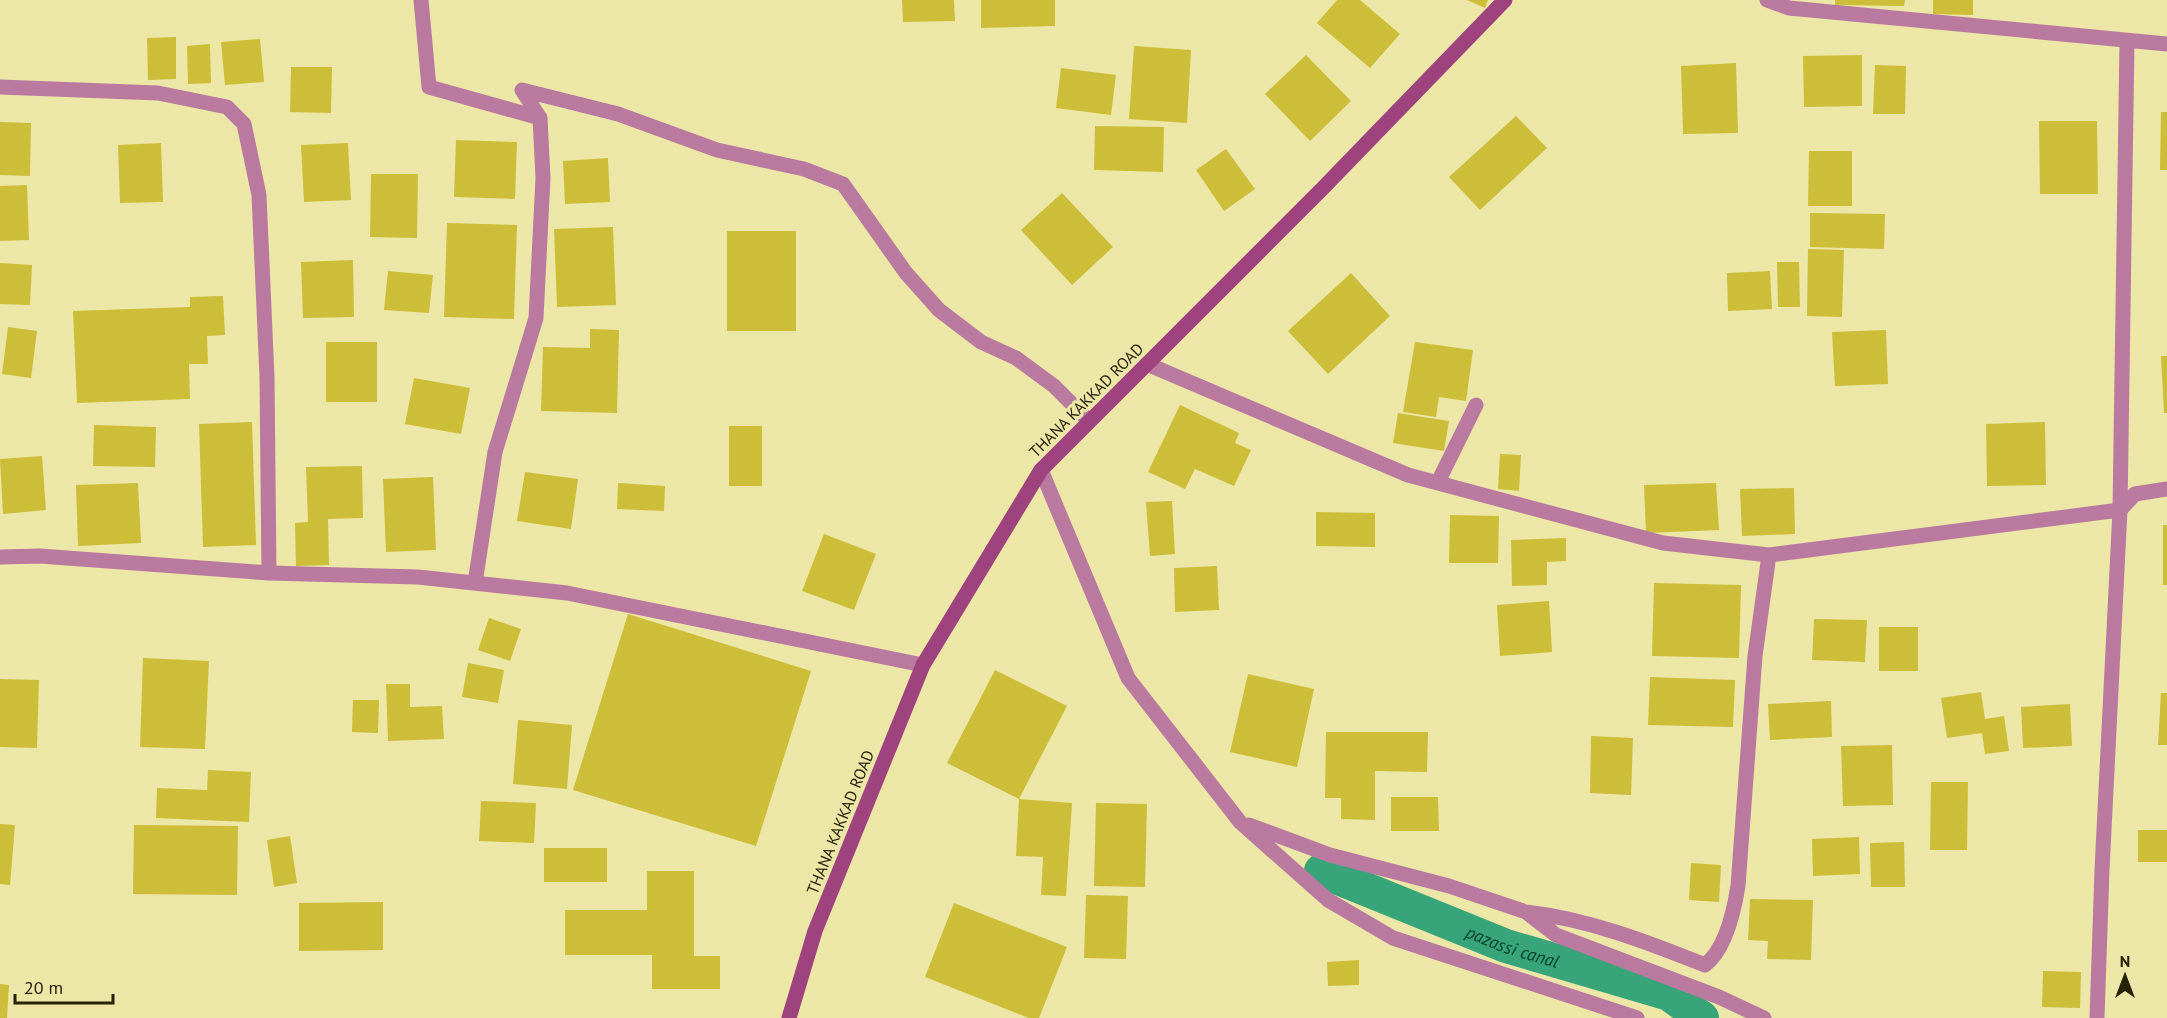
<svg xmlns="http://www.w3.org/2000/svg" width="2167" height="1018" viewBox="0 0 2167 1018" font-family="'PT Sans',sans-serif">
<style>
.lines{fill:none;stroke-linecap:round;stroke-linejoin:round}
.canal{stroke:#37a47a;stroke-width:34}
.building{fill:#ccbe39}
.street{stroke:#ba7aa0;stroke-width:15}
.secondary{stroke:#9f437f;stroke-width:15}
.labels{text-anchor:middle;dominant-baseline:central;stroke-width:6;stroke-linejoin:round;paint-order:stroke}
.street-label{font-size:16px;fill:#26230a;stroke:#ece6a7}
.water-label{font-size:18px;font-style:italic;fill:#01422c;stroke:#ece6a7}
</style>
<rect width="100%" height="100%" fill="#ece6a7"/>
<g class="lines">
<path class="canal" id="s1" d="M1321 871 1506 946 1669 994 1702 1018"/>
</g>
<path class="building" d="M902 0H954L955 21 903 22Z
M981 0H1055V26L981 28Z
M1337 0H1360L1400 34 1370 68 1317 23Z
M1467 0H1488L1485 8Z
M1835 0H1905L1904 6 1835 5Z
M1933 0H1973V15L1933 14Z
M176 37V79L148 80 147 38Z
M260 39 264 82 225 85 221 42Z
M210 44 211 83 188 84 187 46Z
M1134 46 1191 50 1187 123 1129 119Z
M1306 55 1351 101 1310 141 1265 94Z
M1862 55V106L1804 107 1803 56Z
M1736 63 1738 133 1683 134 1681 66Z
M1875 65 1906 66 1905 114H1873Z
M291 67H332L331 113 290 112Z
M1061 68 1116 75 1111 115 1056 108Z
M2161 112H2167V170H2160Z
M1516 116 1547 148 1480 210 1449 177Z
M2039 121H2097L2098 194H2040Z
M0 122 31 123 30 176 0 175Z
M1095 126 1164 127 1163 172 1094 170Z
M456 140 517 142 515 199 454 197Z
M161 143 163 202 120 203 118 145Z
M348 143 351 200 304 202 301 145Z
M1226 149 1255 189 1224 211 1196 170Z
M1809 151H1852V206H1808Z
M608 158 610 202 565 204 563 161Z
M371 174H418L417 238 370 237Z
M27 185 29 240 0 241V186Z
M1062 193 1113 247 1072 285 1021 230Z
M1810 213 1885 214 1884 249 1810 247Z
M447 223 517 225 514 319 444 317Z
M613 227 616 305 557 307 554 229Z
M727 231H796V331H727Z
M1808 249 1844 250 1842 317 1807 316Z
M353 260 354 317 303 318 301 262Z
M1777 262H1799L1800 307H1778Z
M0 263 32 265 30 305 0 304Z
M388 271 433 275 429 313 384 310Z
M1770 271 1772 309 1728 311 1727 273Z
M1351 273 1390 316 1328 374 1288 331Z
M223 296 225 335 207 336 208 364H189L190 399 77 403 73 311 190 307V297Z
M8 327 37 331 31 378 2 374Z
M590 329 619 330 617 413 541 411 543 347 590 348Z
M1886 330 1888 384 1835 386 1832 332Z
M326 342H377V402H326Z
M1415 342 1473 350 1466 401 1439 397 1436 417 1403 412Z
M2161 356H2167V413H2164Z
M414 378 470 388 461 434 405 424Z
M1180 405 1239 433 1235 443 1251 450 1234 486 1195 469 1185 489 1148 472Z
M1398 413 1449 421 1444 451 1393 443Z
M252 422 256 545 203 547 199 424Z
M2045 422 2046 485 1987 486 1986 424Z
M94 425 156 427 155 467 93 466Z
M729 426H762V486H729Z
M1500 454 1521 455 1519 491 1498 489Z
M42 456 46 510 3 514 0 459Z
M362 466 363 518 328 519 329 565 296 566 295 523 308 522 306 467Z
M525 472 578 479 571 529 517 521Z
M433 477 436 550 386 552 383 479Z
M138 483 141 543 78 546 76 485Z
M618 483 665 486 664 511 617 509Z
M1716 483 1719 530 1646 533 1644 485Z
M1794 488 1795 534 1742 536 1740 489Z
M1172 501 1175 554 1150 556 1146 502Z
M1316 512 1375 513V547L1316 546Z
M1450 515 1499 516 1498 563H1449Z
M2163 525H2167V585H2163Z
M824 534 876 554 854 610 802 591Z
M1566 538V561L1547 562V585L1512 586 1511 540Z
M1217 566 1219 610 1175 612 1174 568Z
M1654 583 1741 585 1739 658 1652 656Z
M1549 601 1552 652 1500 656 1497 605Z
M628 614 811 671 756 846 573 790Z
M489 618 521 629 510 661 478 650Z
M1814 619 1867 620 1865 662 1812 660Z
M1879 627H1918V671H1879Z
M143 658 209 661 205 749 140 747Z
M468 663 504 670 498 703 462 697Z
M995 670 1067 706 1019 799 947 763Z
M1248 674 1314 689 1297 767 1230 752Z
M1650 677 1735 680 1733 727 1648 725Z
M0 679 39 680 37 748 0 747Z
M386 684H410V707L442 706 444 739 388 741Z
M1981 692 1985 719 2004 716 2009 751 1985 754 1982 733 1947 738 1941 698Z
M2161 693H2167V745H2158Z
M353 700H379L378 733 352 732Z
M1831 701 1832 737 1770 740 1768 704Z
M2070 704 2072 746 2023 748 2021 707Z
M518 720 572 725 567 789 513 784Z
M1326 732H1428L1427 772 1375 771V820L1341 819V798H1325Z
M1591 736 1633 738 1631 795 1590 793Z
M1892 745 1893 805 1843 806 1841 746Z
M208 770 251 772 249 822 156 818 157 788 207 790Z
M1931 782H1968L1967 850H1930Z
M1391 797H1438L1439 831H1391Z
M1019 799 1072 803 1066 896 1041 895 1043 857 1016 856Z
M481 801 536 803 534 843 479 841Z
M1096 803 1147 804 1145 887 1094 886Z
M0 824 15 825 10 885 0 884Z
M134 825 238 826 237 895 133 894Z
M2138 830H2167V862H2138Z
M290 836 297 883 274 887 267 840Z
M1859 837 1860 874 1813 876 1812 839Z
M1904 842 1905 887H1871L1870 843Z
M544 848H607V882H544Z
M1691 863 1721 865 1719 902 1689 900Z
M647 871H694V956H720V989H652V955H565V910H647Z
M1086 895 1128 896 1126 959 1084 958Z
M1750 899 1813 900 1811 960 1767 959 1768 941 1748 940Z
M383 902V950L299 951V903Z
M954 903 1067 947 1039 1018H1029L925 977Z
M1359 960V985L1328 986 1327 962Z
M2043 971 2081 972 2080 1008 2042 1007Z
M0 984 9 985 7 1018H0Z"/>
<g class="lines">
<path class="street" d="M421 0 429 87 540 118 543 178 536 318 495 452 475 583
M1767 0 1789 8 2167 44
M0 87 158 93 227 107 244 124 259 195 267 377 269 573
M540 118 522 90 618 114 717 150 804 169 843 184 906 273 939 310 981 342 1016 358 1054 386 1089 421
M1147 364 1408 475 1663 543 1769 555 2120 510 2135 494 2167 489
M1041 470 1128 678 1240 822 1328 900 1393 938 1637 1018
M1438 482 1476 405
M0 557 40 556 269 573 418 577 567 593 923 665
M1249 825 1330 855 1449 886 1526 912 1556 935 1719 997 1764 1018
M1526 912C1588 919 1647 942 1705 965 1726 949 1734 911 1738 886L1755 656 1769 555
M2097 1018 2102 870 2120 510 2127 41"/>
<path class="secondary" d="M789 1018 815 931 923 665 1041 470 1323 188 1505 0"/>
</g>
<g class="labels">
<g class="street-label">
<text transform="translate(1086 400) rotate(-45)">THANA KAKKAD ROAD</text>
<text transform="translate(840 822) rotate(-68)">THANA KAKKAD ROAD</text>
</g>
<g class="water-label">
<text stroke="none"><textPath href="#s1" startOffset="206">pazassi canal</textPath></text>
</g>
</g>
<g transform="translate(2125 976)" stroke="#ece6a7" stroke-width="4.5" paint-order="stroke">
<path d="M0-4.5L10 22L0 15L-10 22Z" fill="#26230a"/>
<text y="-9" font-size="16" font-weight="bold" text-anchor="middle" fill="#26230a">N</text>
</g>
<path d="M15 994v9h98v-9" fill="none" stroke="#26230a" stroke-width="3"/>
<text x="24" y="994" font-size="18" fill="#26230a" stroke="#ece6a7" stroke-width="4.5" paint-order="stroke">20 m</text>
</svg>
